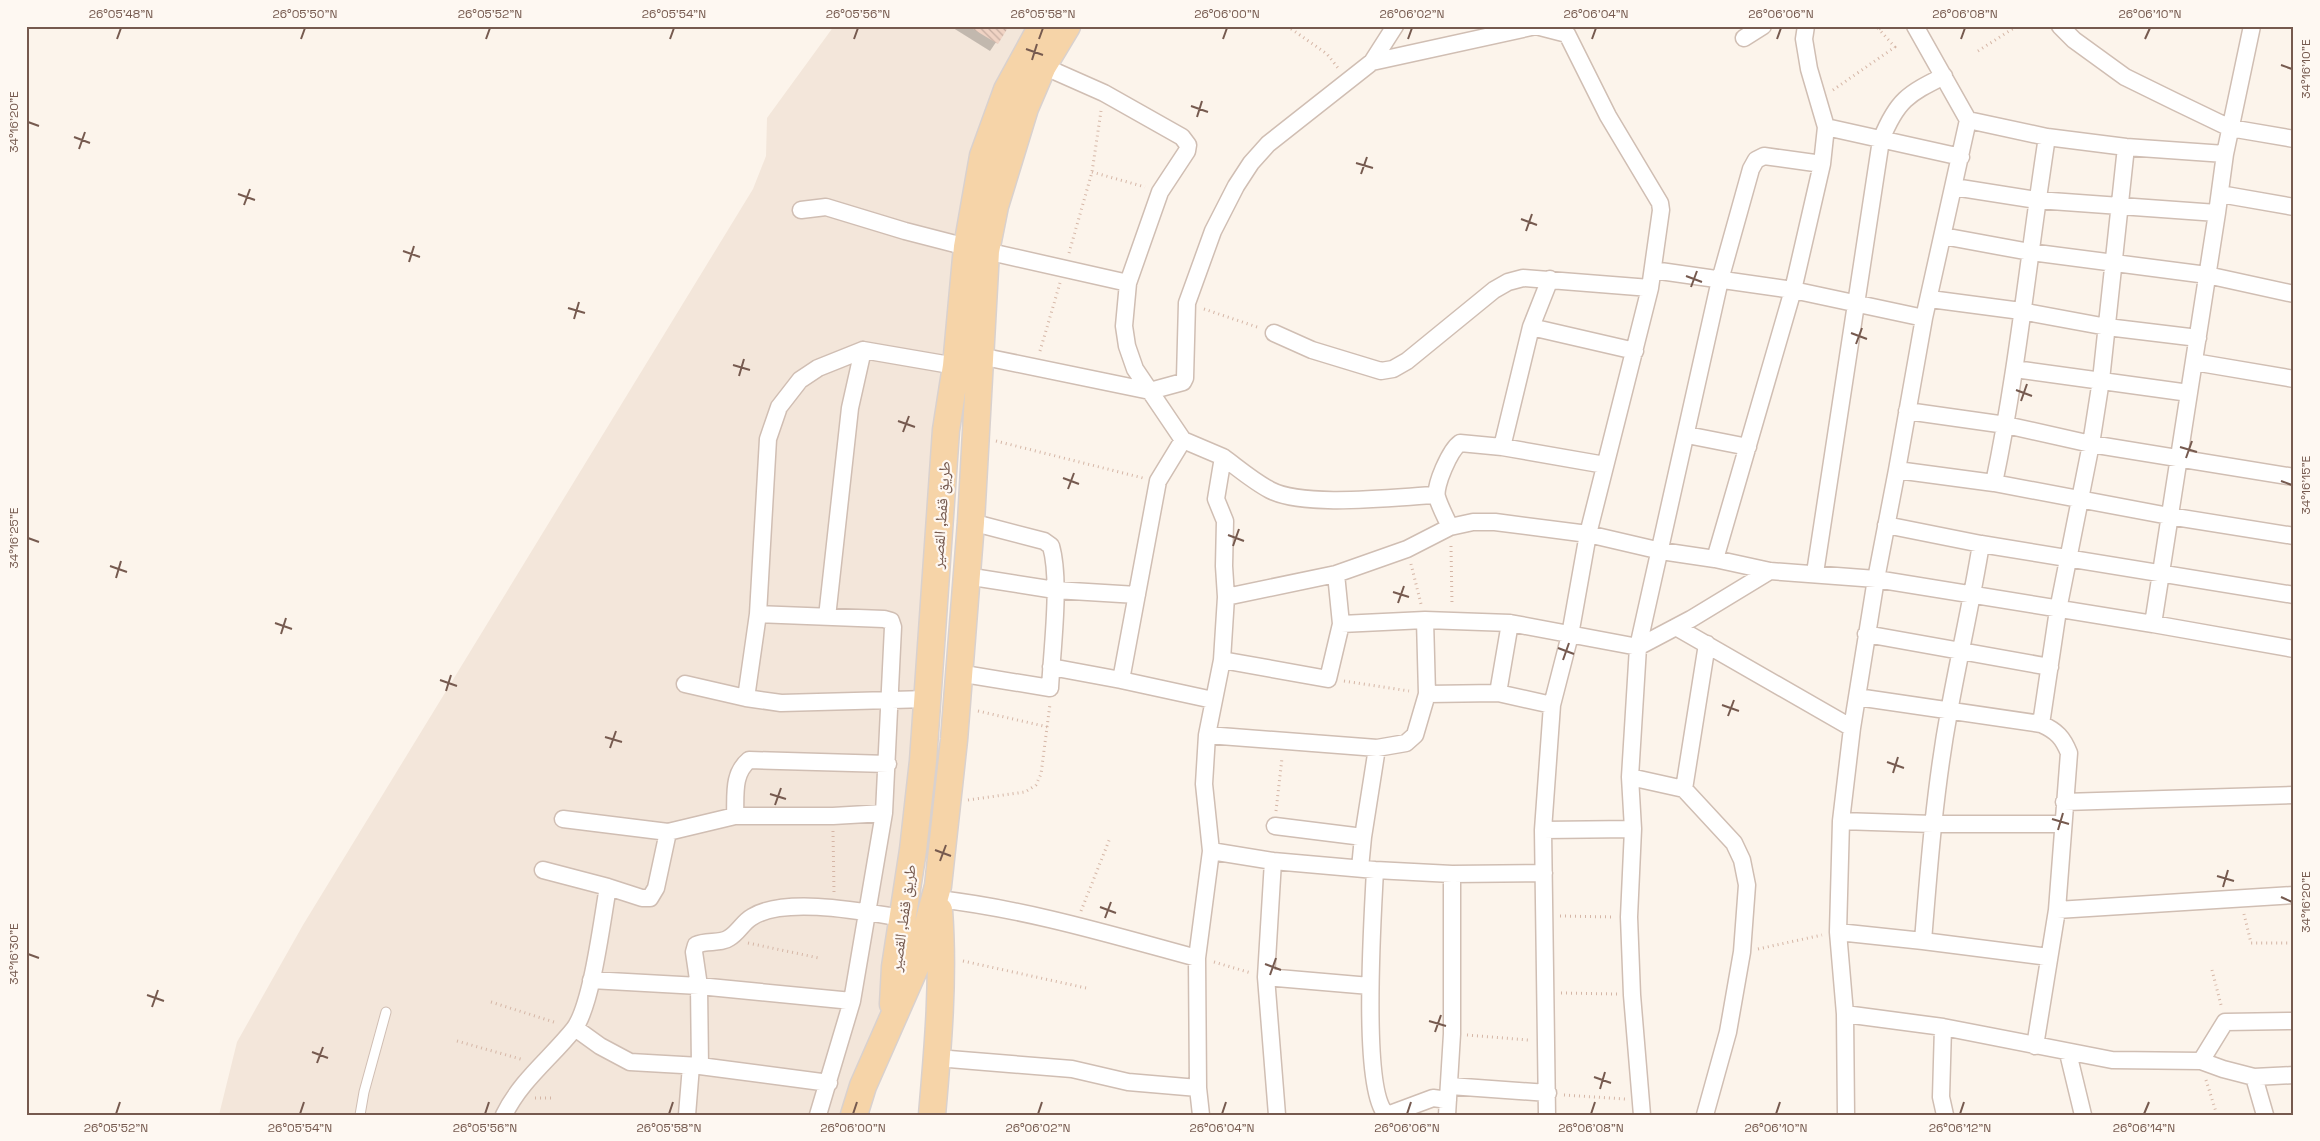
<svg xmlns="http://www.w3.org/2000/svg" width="2320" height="1141" viewBox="0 0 2320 1141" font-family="'Space Grotesk','Noto Naskh Arabic',sans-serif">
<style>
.residential{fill:#f3e6da}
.shadow{fill:#0003}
.building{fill:url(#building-back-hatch)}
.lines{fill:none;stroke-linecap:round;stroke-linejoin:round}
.lane-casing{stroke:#d0beb3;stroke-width:11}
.street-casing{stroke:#d0beb3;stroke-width:19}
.primary-casing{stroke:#d9d1ce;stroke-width:29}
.path{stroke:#d5b6a6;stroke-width:3;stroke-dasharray:1 4;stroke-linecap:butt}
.lane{stroke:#fff;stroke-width:9}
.street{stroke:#fff;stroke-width:16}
.primary{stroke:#f6d4a8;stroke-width:26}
.ticks{fill:none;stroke:#765a4f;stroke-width:2}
.labels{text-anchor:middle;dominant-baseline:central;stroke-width:4.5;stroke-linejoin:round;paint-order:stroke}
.street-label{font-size:16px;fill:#765a4f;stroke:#fef8f2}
.neatline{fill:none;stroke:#765a4f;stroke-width:2}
.ticks-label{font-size:12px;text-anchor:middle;fill:#765a4f}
</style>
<defs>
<pattern id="building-back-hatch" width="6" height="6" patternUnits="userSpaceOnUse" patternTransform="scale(1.25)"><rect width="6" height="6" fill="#f0d3c4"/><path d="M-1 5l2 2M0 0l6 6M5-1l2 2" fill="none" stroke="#c7aea2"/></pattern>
</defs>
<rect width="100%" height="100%" fill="#fcf4eb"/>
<path class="residential" d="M834 26H1034L977 157 902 907 872 1056 851 1115H219L237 1042 303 925 753 189 766 156 767 118Z"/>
<path class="shadow" d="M950 26H1007L990 51Z"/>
<path class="building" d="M968 26H1009L998 44Z"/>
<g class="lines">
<g class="lane-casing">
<path id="lane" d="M360 1115 364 1092 386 1012"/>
</g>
<g class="street-casing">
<path id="street" d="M1915 26 1968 120
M2060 26 2074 40 2125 77 2176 102 2230 128 2294 139
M2252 26 2225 154 2217 213 2153 624 2294 649
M1744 38 1763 26
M1372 62 1536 26 1567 34 1608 116 1660 203 1661 210 1650 288 1588 534 1570 635 1552 705 1543 830 1547 1115
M1043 66 1104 93 1182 137 1188 145 1187 151 1160 192 1128 283 1124 326 1127 346 1135 369 1183 440 1223 457 1216 499 1225 521 1224 566 1226 597 1222 660 1207 735 1204 784 1211 851 1197 958 1198 1088 1201 1115
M1826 127 1961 157
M1954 187 2037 200 2217 213
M2220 194 2294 207
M801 210 826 207 905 231 967 247
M1943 236 2030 252 2207 275 2294 294
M986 251 1128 283
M1653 270 1793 290 1924 318
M1930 299 2021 311 2107 327 2198 338
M1531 327 1635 351
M1274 333 1312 350 1381 371 1393 369 1407 361 1494 290 1508 282 1523 278 1650 288
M980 356 1150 391 1183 382 1185 378 1187 303 1213 231 1236 186 1251 163 1268 144 1372 62 1395 26
M2194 362 2294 379
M2015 369 2189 393
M1907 411 2006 425 2091 444 2294 477
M1687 435 1748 447
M1502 447 1531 327 1550 279
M1223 457C1238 468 1253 481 1270 490 1304 508 1395 497 1436 495
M1897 470 1994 483 2169 516 2294 536
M1994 483C2018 368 2029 252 2047 137
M1886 525 1981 544 2294 595
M1450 527C1446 518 1440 507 1437 497 1434 486 1450 450 1460 443L1502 447 1605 465
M1715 559 1793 290 1822 164 1826 127 1809 69 1804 39 1806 26
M1815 573 1881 140C1897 100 1908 94 1944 76
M966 576 1055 590 1137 595
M1226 597 1336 574 1407 549 1450 527 1473 522H1495L1588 534 1661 551 1715 559 1770 571 1876 579 1852 728 1841 821 1838 932 1845 1014 1846 1115
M758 614 884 619 891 621 893 627 884 813 852 1001 818 1115
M827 617 850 408 863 350
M1341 624 1425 620 1510 623 1638 647 1691 619 1770 571
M2153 624 1876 579 1897 470 1924 318 1968 120 2047 137 2126 147 2225 154
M1676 627 1852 728
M1866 634 2050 667
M1222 660 1328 679 1341 624 1336 574
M1051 667 1121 680 1213 700
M958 673 1050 688C1052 649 1061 581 1051 546L1044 541 971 522
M1121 680 1158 481 1183 440
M685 684 746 698 781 703 928 699
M1498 693 1510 623
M1427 694 1498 693 1552 705
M1857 697 2041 724 2058 610 2091 444 2101 380 2126 147
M746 698 758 614 768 439 779 407 800 380 818 368 863 350 956 366
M1207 735 1377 748 1406 743 1415 735 1427 694 1425 620
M1630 777 1684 789 1734 843 1742 860 1747 885 1742 952 1728 1032 1705 1115
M1684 789 1707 644
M2064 802 2294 795
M735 816C736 796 732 774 749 760L888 764
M563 819 668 832 735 816H833L884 813
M1841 821 1933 824H2063
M1275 826 1363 837
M1543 830 1633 829
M1211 851 1273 861 1375 870 1452 874 1544 873
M1273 861 1266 977 1277 1115
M1360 868 1363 837 1377 748
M543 870 608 887
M1375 870C1373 913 1361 1084 1385 1113L1390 1114 1433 1098 1448 1100
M938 899C1026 909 1112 935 1197 958
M2057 910 2294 895
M1838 932 1923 941C1929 865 1935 788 1949 712 1959 656 1972 600 1981 544
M1923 941 2049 957
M1266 977 1370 986
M591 980 699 986 852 1001
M1845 1014 1943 1027 1941 1097 1945 1115
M1943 1027 2112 1060 2201 1061 2223 1069 2254 1077 2294 1075
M575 1028 600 1046 630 1062 700 1066 829 1083
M2035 1046 2057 910 2069 753C2063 738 2057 731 2041 724
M2068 1053 2083 1115
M937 1058 1072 1069 1128 1082 1198 1088
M2201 1061 2225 1022 2294 1021
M700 1066 699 986 694 952 696 945C706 940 721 944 729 938 738 933 743 922 752 917 785 896 865 912 903 918
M2254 1077 2265 1115
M1450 1086 1548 1093
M504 1115C521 1080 551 1058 574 1029 592 1005 602 920 608 887L642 898H650L656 888 668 832
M687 1115 691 1066
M1447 1115 1452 1034V874
M1642 1115 1632 995 1629 917 1633 829 1630 777 1638 647 1720 280 1751 169 1756 160 1764 156 1822 164"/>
</g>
<g class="primary-casing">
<path id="primary" d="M893 1004 895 967 913 850 923 761 946 430 956 366 967 247 983 156 1007 90 1042 26
M854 1115 863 1086 918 961 938 886 954 740 971 522 986 251 995 206 1025 108 1043 66 1067 26
M932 1115C938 1047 944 978 939 910"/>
</g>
<path class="path" d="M1287 26 1327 54 1338 68
M1879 29 1884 26
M1978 51 2017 26
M1833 90 1895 47 1876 26
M1092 172 1145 187
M1069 253 1092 172 1101 111
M1204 309 1260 328
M1040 351 1060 283
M996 441 1143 478
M1451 546 1452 605
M1411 564 1421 604
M1344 681 1409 691
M978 711 1048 727
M968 800 1025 792 1036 785 1041 774 1050 704
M1276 811 1282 758
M833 831 834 893
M1081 911 1110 838
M2244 914 2251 943H2294
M1560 916 1614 917
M748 943 819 958
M1758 949 1822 935
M963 961 1086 988
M1214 962 1251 973
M2212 970 2221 1005
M1561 993 1617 994
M491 1002 557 1023
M1467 1035 1528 1040
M457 1041 524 1060
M2206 1080 2217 1115
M1564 1095 1625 1099
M535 1098H555"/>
<use href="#lane" class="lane"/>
<use href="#street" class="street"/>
<use href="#primary" class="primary"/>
</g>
<path class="ticks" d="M117 39 121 28M301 39 305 28M486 39 490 28M670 39 674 28M854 39 858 28M1039 39 1043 28M1223 39 1227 28M1408 39 1412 28M1592 39 1596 28M1777 39 1781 28M1961 39 1965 28M2145 39 2150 28M1026 49 1043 55M1032 60 1037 44M2281 65 2292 69M1191 106 1208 112M1197 117 1202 101M28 122 39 126M74 137 90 143M79 149 85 132M1356 163 1373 168M1361 174 1367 157M238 194 255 200M244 205 250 189M1521 219 1537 225M1526 231 1532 214M403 251 420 257M409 262 414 246M1686 276 1702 282M1691 287 1697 271M568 308 585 313M574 319 579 302M1851 333 1867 339M1856 344 1862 328M733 365 750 370M739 376 744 359M2016 390 2032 396M2021 401 2027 384M898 421 915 427M903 432 909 416M2180 447 2197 452M2186 458 2192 441M1063 478 1079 484M2281 481 2292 485M1068 489 1074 473M1228 535 1244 541M28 538 39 542M1233 546 1239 529M110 566 127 572M116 578 121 561M1393 592 1409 597M1398 603 1404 586M275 623 292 629M281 634 286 618M1558 648 1574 654M1563 660 1569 643M440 680 457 686M446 691 451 675M1722 705 1739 711M1728 716 1734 700M605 737 622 742M610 748 616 731M1887 762 1904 768M1893 773 1898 757M770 794 786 799M775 805 781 788M2052 819 2069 824M2058 830 2063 813M935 850 951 856M940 861 946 845M2217 876 2234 881M2223 887 2228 870M2281 897 2292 902M1100 907 1116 913M1105 918 1111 902M28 954 39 958M1265 964 1281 970M1270 975 1276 958M147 995 164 1001M152 1007 158 990M1429 1021 1446 1026M1435 1032 1441 1015M312 1052 328 1058M317 1063 323 1047M1594 1077 1611 1083M1600 1089 1605 1072M116 1114 120 1102M300 1114 304 1102M485 1114 489 1102M669 1114 673 1102M853 1114 857 1102M1038 1114 1042 1102M1222 1114 1226 1102M1407 1114 1411 1102M1591 1114 1595 1102M1776 1114 1780 1102M1960 1114 1964 1102M2144 1114 2149 1102"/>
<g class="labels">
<g class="street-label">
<text transform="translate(941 515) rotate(-86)">طريق قفط, القصير</text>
<text transform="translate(903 918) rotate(-82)">طريق قفط, القصير</text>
</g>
</g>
<rect width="2320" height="1141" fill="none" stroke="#fef8f2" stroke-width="55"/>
<rect x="28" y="28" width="2264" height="1086" class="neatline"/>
<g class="ticks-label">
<text x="121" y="18">26°05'48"N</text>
<text x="305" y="18">26°05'50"N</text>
<text x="490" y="18">26°05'52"N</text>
<text x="674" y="18">26°05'54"N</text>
<text x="858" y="18">26°05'56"N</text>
<text x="1043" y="18">26°05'58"N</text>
<text x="1227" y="18">26°06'00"N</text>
<text x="1412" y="18">26°06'02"N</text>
<text x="1596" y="18">26°06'04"N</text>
<text x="1781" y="18">26°06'06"N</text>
<text x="1965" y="18">26°06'08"N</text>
<text x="2150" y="18">26°06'10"N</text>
<text transform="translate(2306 69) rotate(-90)" y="4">34°16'10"E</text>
<text transform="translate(14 122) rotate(-90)" y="4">34°16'20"E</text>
<text transform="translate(2306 485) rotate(-90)" y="4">34°16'15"E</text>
<text transform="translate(14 538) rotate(-90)" y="4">34°16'25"E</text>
<text transform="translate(2306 902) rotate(-90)" y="4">34°16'20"E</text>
<text transform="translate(14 954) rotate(-90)" y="4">34°16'30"E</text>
<text x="116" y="1132">26°05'52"N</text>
<text x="300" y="1132">26°05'54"N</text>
<text x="485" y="1132">26°05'56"N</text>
<text x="669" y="1132">26°05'58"N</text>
<text x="853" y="1132">26°06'00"N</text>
<text x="1038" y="1132">26°06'02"N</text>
<text x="1222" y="1132">26°06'04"N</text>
<text x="1407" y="1132">26°06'06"N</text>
<text x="1591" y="1132">26°06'08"N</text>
<text x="1776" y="1132">26°06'10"N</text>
<text x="1960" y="1132">26°06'12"N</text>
<text x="2144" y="1132">26°06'14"N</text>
</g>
</svg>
